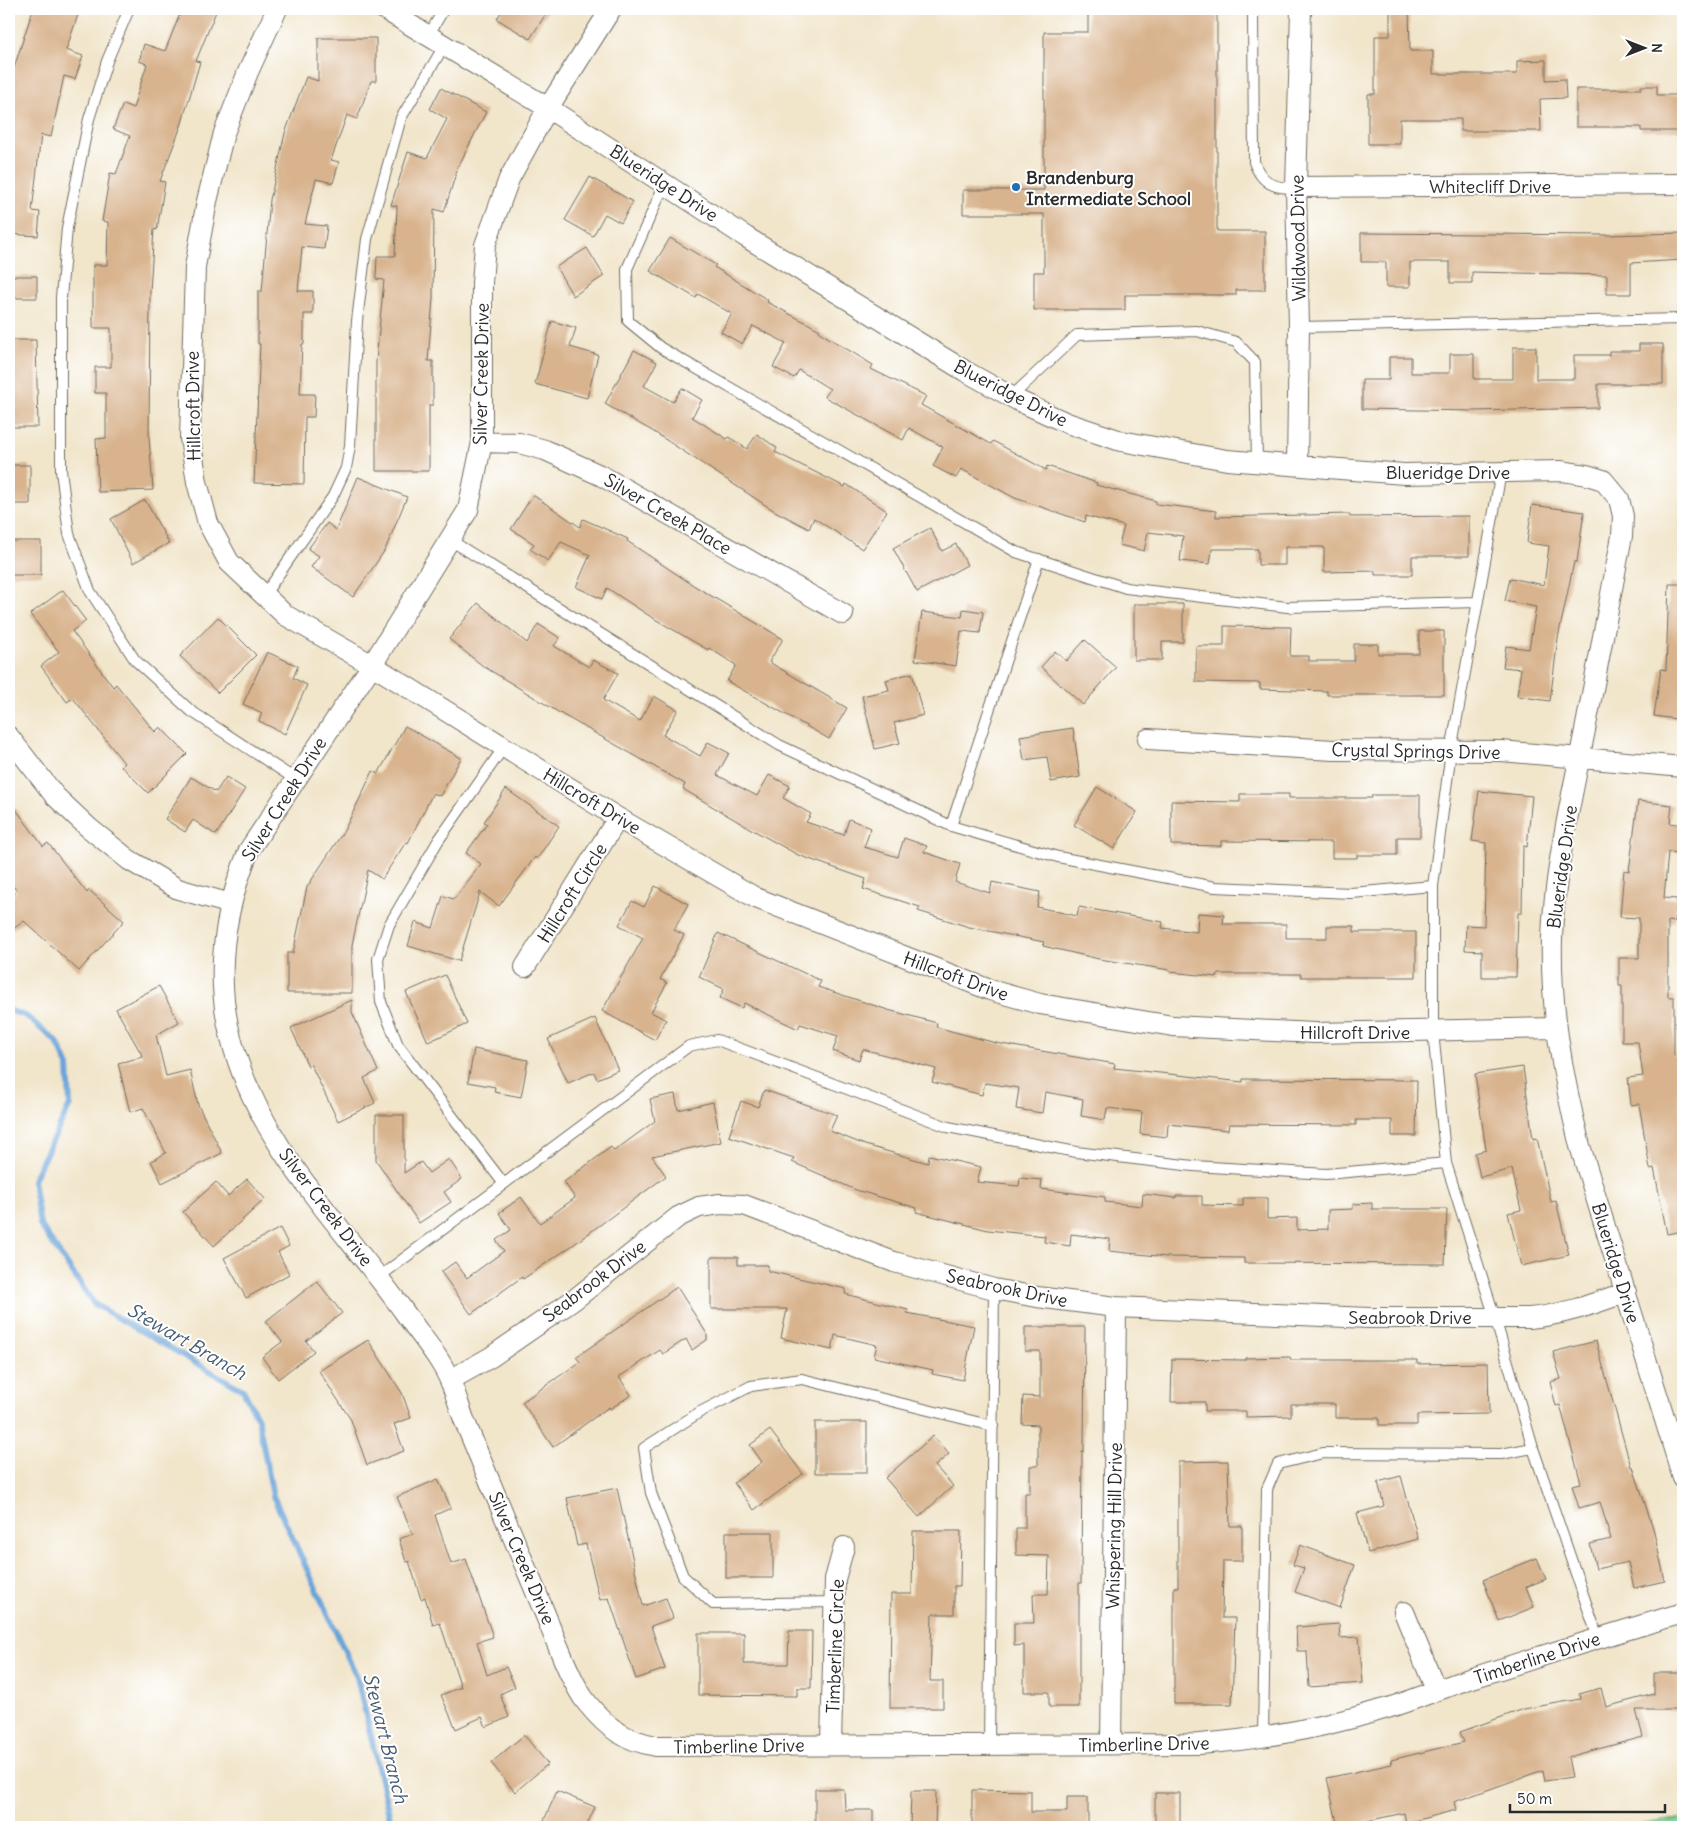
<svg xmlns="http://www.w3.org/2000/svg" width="1692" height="1836" viewBox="0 0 1692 1836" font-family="Delius,sans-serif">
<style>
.green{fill:#83d596;stroke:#578060}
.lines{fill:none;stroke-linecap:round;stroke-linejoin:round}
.stream{stroke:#6aa4d9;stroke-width:6}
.building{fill:#d8b38d}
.lane-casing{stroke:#706c63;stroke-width:12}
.street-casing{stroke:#706c63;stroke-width:22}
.lane{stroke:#fff;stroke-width:10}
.street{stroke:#fff;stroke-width:20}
.poi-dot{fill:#1f6fb2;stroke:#fff;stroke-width:2}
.labels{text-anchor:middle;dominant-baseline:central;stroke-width:4;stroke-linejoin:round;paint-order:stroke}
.poi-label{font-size:18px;font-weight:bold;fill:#2b2b2b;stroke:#fff;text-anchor:start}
.street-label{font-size:18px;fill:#2b2b2b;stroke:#fff}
.water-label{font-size:19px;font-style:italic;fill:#445b71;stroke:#fff}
</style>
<rect width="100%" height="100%" fill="#fff"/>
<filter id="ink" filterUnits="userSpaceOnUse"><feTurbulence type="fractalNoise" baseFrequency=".02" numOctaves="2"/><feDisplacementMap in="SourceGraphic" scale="10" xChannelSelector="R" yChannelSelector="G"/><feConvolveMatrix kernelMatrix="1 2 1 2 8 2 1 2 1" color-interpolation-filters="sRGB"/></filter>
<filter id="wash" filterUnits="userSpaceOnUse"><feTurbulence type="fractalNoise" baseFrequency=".0096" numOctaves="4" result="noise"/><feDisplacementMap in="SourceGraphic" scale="20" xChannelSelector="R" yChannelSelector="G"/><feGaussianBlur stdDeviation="1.12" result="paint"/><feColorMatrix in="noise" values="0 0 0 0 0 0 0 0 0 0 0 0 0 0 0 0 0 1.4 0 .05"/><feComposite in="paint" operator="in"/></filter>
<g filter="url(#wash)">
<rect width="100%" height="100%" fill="#f1e5ca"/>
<path class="green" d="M1683 1818V1827H1624Z"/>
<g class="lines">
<path class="stream" d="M9 1010 26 1016 57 1042 68 1066 70 1105 33 1180 40 1225 94 1304 243 1390 258 1419 273 1496 357 1677 392 1827"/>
</g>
<g id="blocks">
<path class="building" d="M33 9H80L66 50 83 56 75 79 64 76 51 137 41 135 32 211 40 212 38 236 9 234V76L11 77Z
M182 9H217L196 61 200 62 181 126 160 181 165 182 157 230 154 229 150 291 149 437 153 490 98 492 96 439 106 438V393H95V367H111V328H93V265H107L108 222 102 221 110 173 116 174 130 136 113 129 123 104 133 108 147 64 139 61 144 44 165 51Z
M503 9H549L530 39 497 19Z
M1088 9H1217V231H1265V290H1236V295H1125V310H1034V272H1044V214H963V190H1044V32H1088Z
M1390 9H1409L1410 51H1433V74H1517V61L1546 60V80L1565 79 1566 98 1540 99 1541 131H1461V119H1400V144H1368V94H1375V36H1390Z
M318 38H376V81H371L357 119 347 115 331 160 339 162 333 183 316 179 305 224 327 226 324 249 302 247 298 291H313V314H304V344H302L300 394H315L314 417H305L304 484 254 483 260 344H258V291H262L270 200 285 133 306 77 318 81Z
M1641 86H1657V95H1683V131H1641V127H1576V89H1641Z
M441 88 486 112 458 167 444 212 434 209 433 298 428 361H433V405H429V471H376V361L384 280 376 279 377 256H395L397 206 391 205 408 152 427 158 447 119 430 109Z
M590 177 633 202 621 223 605 214 593 236 565 220Z
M1361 233 1607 235 1683 233V260L1631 263V294H1607V275L1472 272V283H1450V262H1410V287H1386V262H1361Z
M670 238 716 265 714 267 768 300 767 302 820 330 819 332 873 365 871 369 926 396 921 405 991 444 993 441 1046 470 1047 466 1097 483 1096 485 1156 501V504L1216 511V517L1350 514V517L1469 516V556H1412V575H1375V571L1324 572V547H1285V565H1258V549H1212L1210 564 1180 561 1183 536 1148 532 1144 551 1119 545 1124 526 1086 516 1085 522 1015 498 961 469 956 478 933 466 943 447 909 428 903 440 825 397 830 389 799 370 794 378 773 367 786 343 753 326 742 344 721 332 732 314 698 294 696 298 650 271Z
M587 248 604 276 573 296 556 267Z
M9 276H37V298H9Z
M552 321 576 328 570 347 598 355 587 398 535 384Z
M9 340H36L38 427H9Z
M1639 344H1663V384H1598V408L1474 411 1362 409V380H1389V357H1411V373H1450V354H1474V379H1513V347H1536V379H1574V355H1609V351H1639Z
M634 350 657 362 644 386 673 402 682 388 702 400 692 417 727 439 729 437 747 449 757 434 777 448 775 452 845 487 846 484 887 511 862 549 814 518 809 529 773 510 654 432 605 404Z
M9 465H30V504H9Z
M358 477 407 497 385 550 353 597 311 567 319 556 308 549 327 523 336 530Z
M533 495 580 527 583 519 628 539 627 541 693 585 783 639 769 662 847 708 829 739 727 681 736 665 709 648 708 650 648 615 607 588 602 599 576 587 590 555 561 542 548 561 530 549 534 544 511 529Z
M145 500 169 543 133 563 111 519Z
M1532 505 1584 512 1577 562H1574L1558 638 1550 701 1517 696 1521 669 1503 667 1506 646 1529 649 1536 607 1505 601 1510 578 1544 585 1549 546 1527 543Z
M930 528 942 551 956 544 967 565 917 592 893 548Z
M9 541H41V575H9Z
M1669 584H1683V720L1654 716 1661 669 1666 670Z
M63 590 86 621 72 631 113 687 116 684 155 732 160 727 187 754 148 793 121 766 124 763 73 698 67 702 41 666 59 652 30 614Z
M478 603 527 643 538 624 560 638 554 646 589 667 593 660 618 673 603 700 640 721 654 696 678 710 663 735 700 756 708 742 729 753 717 775 757 796 769 775 790 786 783 798 811 814 806 822 844 835 849 819 871 828 864 847 898 857 904 838 927 846 924 852 960 864 955 882 990 893 992 882 1040 892 1037 907 1077 916 1079 907 1163 922 1162 928 1197 932 1198 913 1224 915 1223 924H1286V938H1327V926H1354V932H1416V977H1301V974H1218V977L1170 972V970L1099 959 1043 946 1044 942 969 927 918 911 920 907 863 889 866 879 798 855 742 824 683 789 685 784 563 715 483 666 449 639Z
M1134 604H1183V642H1162V660H1134Z
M963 609 983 612 980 633 961 631 956 666 915 660 922 612 962 617Z
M218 617 256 655 218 693 180 656Z
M1224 626 1291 627 1290 656H1309V661H1354V644H1378V654H1419V631H1444V695H1327V691L1260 689V683L1196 682V646H1224Z
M1085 640 1116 667 1083 705 1041 667 1055 651 1066 661Z
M267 652 298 666 293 678 307 685 285 734 259 721 262 713 243 704Z
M912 673 923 715 894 723 900 743 875 749 862 696 889 690 886 680Z
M405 726 461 758 440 796 433 793 408 843 406 842 382 879 368 870 352 945V993H287V953H293L307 887 345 829 373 771 378 774Z
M1073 728 1080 777 1051 782 1047 757 1024 760 1020 736Z
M191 777 216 792 226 777 245 789 216 835 193 820 185 832 165 819Z
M1097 787 1137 812 1114 849 1074 825Z
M506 789 559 826 537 859 535 857 499 906 480 892 459 961 408 946 415 922 433 928 443 896 454 899 481 864 466 853 487 824 484 822Z
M1479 791 1532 796 1527 847 1523 846 1522 913H1518L1516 977H1482V951L1465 950 1466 925 1484 926 1486 843 1472 841Z
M1240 794H1289V798H1372V795H1420V837H1397V855H1357V858H1332V842L1221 841V846L1171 845V801L1240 802Z
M9 800 43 846 48 843 87 893 89 890 124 921 79 971 24 921 9 932V898L17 891 9 881Z
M1638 801 1672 805 1670 823 1683 825V853L1668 852 1664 898 1677 899 1675 922 1668 921V997H1674V1056L1679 1055 1681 1070H1683V1231L1667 1234 1654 1168 1650 1169 1639 1104 1631 1105 1628 1078 1643 1076 1638 1042H1622V986H1619V958H1639V918L1620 917 1624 870 1629 871Z
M655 886 688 904 674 930 684 935 660 979 667 983 651 1012 666 1020 655 1040 602 1011 643 938 619 925 632 901 644 907Z
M718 933 821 981 818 987 888 1010 937 1023 936 1027 996 1043 1115 1064 1114 1068 1243 1082V1079L1417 1080 1416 1136H1392V1120H1356V1125L1229 1124 1228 1130 1168 1124 1167 1137 1140 1134 1142 1112 1107 1108 1105 1120 1081 1116 1083 1099 1045 1092 1042 1113 1016 1109 1019 1088 985 1083 982 1095 932 1082 936 1069 863 1049 859 1060 833 1051 838 1036 800 1024 798 1029 744 1003 742 1008 720 998 724 989 699 977Z
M445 975 467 1024 428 1042 406 992Z
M159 986 179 1022 156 1035 166 1076 190 1070 198 1105 222 1153 162 1183 151 1161 166 1153 143 1108 130 1112 118 1063 143 1057 116 1009Z
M352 1000V1012L378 1071 364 1078 375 1103 338 1121 311 1065 308 1066 291 1028Z
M595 1018 618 1070 597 1079 594 1072 568 1083 548 1039Z
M474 1049 528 1060 521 1097 494 1092 495 1087 468 1082Z
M1523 1067 1533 1139 1537 1138 1551 1202 1556 1201 1569 1255 1521 1266 1508 1213 1521 1210 1512 1169 1480 1177 1475 1153 1486 1150 1475 1074Z
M764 1090 837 1115 830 1131 865 1145 928 1163 929 1155 981 1167 977 1182 1019 1186 1020 1178 1042 1180 1041 1189 1105 1197V1202L1142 1206 1143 1194 1176 1198V1196H1202V1205L1243 1206V1198H1267V1219L1297 1218V1230L1328 1229V1210L1353 1209V1204L1372 1203V1209H1447L1445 1264 1244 1263V1258L1167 1257 1109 1251 1110 1239 1071 1234 1070 1246 1044 1242 1045 1236 988 1230 916 1212 917 1208 856 1190 792 1162 794 1158 729 1136 741 1101 758 1107Z
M675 1094 678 1110 713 1102 721 1142 652 1156 666 1176 573 1245 523 1279 522 1277 471 1314 441 1272 455 1262 467 1278 504 1251 496 1240 511 1230 499 1213 521 1197 540 1223 575 1198 564 1182 611 1147 614 1151 655 1121 650 1099Z
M376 1115H404V1173L421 1162 429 1173 449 1159 462 1179 444 1192 451 1202 419 1223 376 1160Z
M247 1179 265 1199 214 1246 183 1212 216 1182 228 1196Z
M280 1228 289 1246 278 1252 289 1274 246 1298 224 1258Z
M711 1257H738V1265H768V1271L846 1289 845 1294 908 1310 907 1313 974 1326 963 1380 932 1374 933 1370 874 1357 877 1345 835 1335 832 1350 781 1338 787 1309H711Z
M317 1281 342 1313 306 1341 314 1351 278 1379 262 1357 282 1342 266 1321Z
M677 1287 707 1334V1340L692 1350 686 1339 663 1354 660 1350 619 1377 631 1395 610 1409 609 1407 553 1447 522 1402 580 1362 576 1357Z
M1025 1327H1085L1084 1451H1082L1081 1583H1079V1707H1049V1692H1024V1645L1014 1646V1623H1034L1033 1594H1048L1049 1556 1016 1555V1528H1025V1493H1030V1466H1038V1425L1022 1424 1023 1396 1040 1397V1351H1025Z
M368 1340 402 1393 411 1418 394 1424 404 1451 367 1465 351 1420 319 1371Z
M1596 1341 1631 1467H1633L1653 1528 1665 1581 1634 1588 1628 1562 1596 1569 1590 1544 1611 1539 1600 1502 1579 1508 1572 1485 1581 1483 1560 1405 1556 1406 1550 1382 1561 1379 1553 1352Z
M1290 1357 1291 1360H1417V1364L1488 1363 1489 1414 1417 1415V1425H1379V1418H1335V1404H1291V1416L1246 1417V1411H1205V1402H1171L1172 1359 1245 1360V1358Z
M815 1422H867V1473H815Z
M770 1430 803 1474 754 1510 734 1483 762 1462 750 1445Z
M933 1436 949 1454 935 1466 953 1486 919 1517 885 1478Z
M1228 1461 1230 1526H1242V1561H1223L1222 1618H1235L1232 1704H1174V1587H1178V1462Z
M1401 1476 1418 1539 1368 1553 1357 1513 1384 1506 1378 1482Z
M438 1479 451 1508 435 1515 451 1564 466 1559 493 1637 477 1642 487 1675 506 1667 515 1687 500 1694 509 1717 486 1727 482 1717 456 1729 441 1695 461 1687 440 1623 433 1625 425 1597 421 1599 409 1561 406 1562 399 1539 413 1534 397 1497Z
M617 1488 643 1606 666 1598 673 1618 651 1626 665 1669 636 1679 609 1598 600 1600 586 1544 577 1546 567 1498Z
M913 1531H961L960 1586H954V1614H932L930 1681H943V1708H890L891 1594H912Z
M726 1532H773V1578H726Z
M1300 1545 1355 1565 1340 1608 1295 1592 1304 1568 1293 1565Z
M1537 1558 1546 1579 1526 1587 1534 1607 1499 1621 1483 1580Z
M1339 1624 1340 1638 1359 1637 1363 1683 1309 1687 1307 1651H1297L1296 1627Z
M789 1631H812L811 1688H797V1696L698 1695V1633H744V1664H788Z
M1654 1673H1683V1710H1636L1643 1737 1568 1757 1572 1777 1545 1781 1543 1770 1454 1802 1456 1810 1406 1823 1404 1813 1338 1827 1327 1778 1392 1764 1391 1760 1464 1742 1460 1732 1524 1709 1580 1699 1579 1694 1601 1688 1606 1707 1654 1694Z
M524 1735 548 1764 515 1792 491 1763Z
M815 1789H844L845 1810H873V1827H815Z
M972 1790 1031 1791V1812H1067V1797H1088V1827H972Z
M557 1791 595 1807 586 1827H541Z
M911 1791H936L935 1827H910Z
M1155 1793H1180V1827H1155Z"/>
</g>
</g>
<g filter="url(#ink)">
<use href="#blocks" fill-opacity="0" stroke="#706c63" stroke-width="1"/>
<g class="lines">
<g class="lane-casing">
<path id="lane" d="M129 9 107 61 89 119 67 228 61 298V470L69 534 90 591 135 660 191 711 295 779
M1253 9 1254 162C1261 182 1275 190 1296 187
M428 36 444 9
M665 183 627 269 628 321 661 348 1016 552 1126 588 1287 607 1478 602
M1299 327 1683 319
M1011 397 1077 335 1197 331 1236 342 1255 362 1257 463
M1501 472 1451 751 1433 886V1031L1446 1163 1495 1318 1533 1448 1598 1638
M450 540 779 745 951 826 1058 857 1215 887 1351 893 1433 886
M263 597 333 496 346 468 350 446 357 321 367 239 401 118 444 46
M504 747 438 841 389 925 378 959 381 1002 398 1045 504 1184
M951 826 1039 559
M379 1277 689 1046 717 1040 948 1127 1076 1152 1193 1166 1326 1174 1446 1163
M835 1602 713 1604 683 1576 651 1493 644 1448 700 1412 751 1386 802 1379 993 1426
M1263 1738 1267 1489 1278 1464 1323 1453 1501 1454 1533 1448
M989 1745 994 1289"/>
</g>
<g class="street-casing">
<path id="street" d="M277 9 248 72 224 133 207 201 195 267 190 438 197 482 208 523 229 562 285 615 372 665 618 818 756 898 990 990 1040 1004 1173 1026 1315 1033 1556 1028
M384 9 548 108 746 237 965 371 1019 401 1067 423 1121 441 1227 460 1404 474 1562 471 1587 475 1603 480 1619 499 1623 516 1622 536C1608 609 1595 682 1580 755 1568 815 1554 876 1552 938 1550 1008 1563 1078 1580 1146L1683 1478
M611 9 548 108 509 179 485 245 482 283V442L468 510 372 665 249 850C224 911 214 974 231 1038 258 1145 343 1226 405 1313 420 1335 441 1358 451 1383 456 1395 460 1409 465 1422 491 1484 517 1547 543 1609 554 1635 571 1683 587 1703 608 1729 624 1740 656 1746L1199 1744C1262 1739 1323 1728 1384 1709 1412 1701 1439 1689 1466 1680 1538 1657 1611 1634 1683 1613
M1296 187 1683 184
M482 442 519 443 545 450 602 476 843 614
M1297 466 1299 327 1296 187 1301 9
M9 737 55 796 89 828 129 860 178 889 231 904
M1148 739 1334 750 1501 751 1683 767
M525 967 618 818
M450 1380 491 1357 575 1299 678 1217 699 1207 720 1204 744 1205 894 1262 994 1289 1037 1297 1116 1307 1369 1318H1529C1564 1315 1593 1304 1626 1292
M1404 1612 1436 1690
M831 1745 835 1579 844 1547
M1111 1745 1116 1307"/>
</g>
<use href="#lane" class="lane"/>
<use href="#street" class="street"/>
</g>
</g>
<circle class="poi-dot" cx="1016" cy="187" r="5"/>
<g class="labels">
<g class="poi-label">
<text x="1026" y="177">Brandenburg<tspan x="1026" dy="21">Intermediate School</tspan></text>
</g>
<g class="street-label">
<text transform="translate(664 183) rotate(33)">Blueridge Drive</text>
<text x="1490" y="186">Whitecliff Drive</text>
<text transform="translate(1298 238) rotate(-91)">Wildwood Drive</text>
<text transform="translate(481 374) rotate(-89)">Silver Creek Drive</text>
<text transform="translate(1011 393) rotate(27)">Blueridge Drive</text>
<text transform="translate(193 406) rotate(-91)">Hillcroft Drive</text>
<text x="1448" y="472">Blueridge Drive</text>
<text transform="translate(668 514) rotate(30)">Silver Creek Place</text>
<text transform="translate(1416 751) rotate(1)">Crystal Springs Drive</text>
<text transform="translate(284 799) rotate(-58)">Silver Creek Drive</text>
<text transform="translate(592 801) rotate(31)">Hillcroft Drive</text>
<text transform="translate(1562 867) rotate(-82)">Blueridge Drive</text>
<text transform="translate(572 893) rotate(-58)">Hillcroft Circle</text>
<text transform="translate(956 976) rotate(20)">Hillcroft Drive</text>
<text x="1355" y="1032">Hillcroft Drive</text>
<text transform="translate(326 1207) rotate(53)">Silver Creek Drive</text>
<text transform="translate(1616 1263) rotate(73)">Blueridge Drive</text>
<text transform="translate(594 1281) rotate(-37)">Seabrook Drive</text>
<text transform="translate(1007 1288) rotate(12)">Seabrook Drive</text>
<text x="1410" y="1317">Seabrook Drive</text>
<text transform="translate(1114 1526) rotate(-89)">Whispering Hill Drive</text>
<text transform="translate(522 1558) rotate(67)">Silver Creek Drive</text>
<text transform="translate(835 1646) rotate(-88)">Timberline Circle</text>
<text transform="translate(1537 1658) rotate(-18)">Timberline Drive</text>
<text transform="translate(1144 1744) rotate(-1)">Timberline Drive</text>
<text transform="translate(739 1746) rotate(-1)">Timberline Drive</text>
</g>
<g class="water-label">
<text transform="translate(187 1341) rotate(30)">Stewart Branch</text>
<text transform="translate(386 1738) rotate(76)">Stewart Branch</text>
</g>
</g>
<rect width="1692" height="1836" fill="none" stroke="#fff" stroke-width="30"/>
<g transform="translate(1644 48) rotate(90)" stroke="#ffffff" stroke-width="4" paint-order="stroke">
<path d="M0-4L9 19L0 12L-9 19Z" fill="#2b2b2b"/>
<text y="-8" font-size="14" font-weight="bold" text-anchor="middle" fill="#2b2b2b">N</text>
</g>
<path d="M1510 1804v8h155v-8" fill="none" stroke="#2b2b2b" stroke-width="2.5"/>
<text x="1517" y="1804" font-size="15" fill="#2b2b2b" stroke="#ffffff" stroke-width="4" paint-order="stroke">50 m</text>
</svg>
